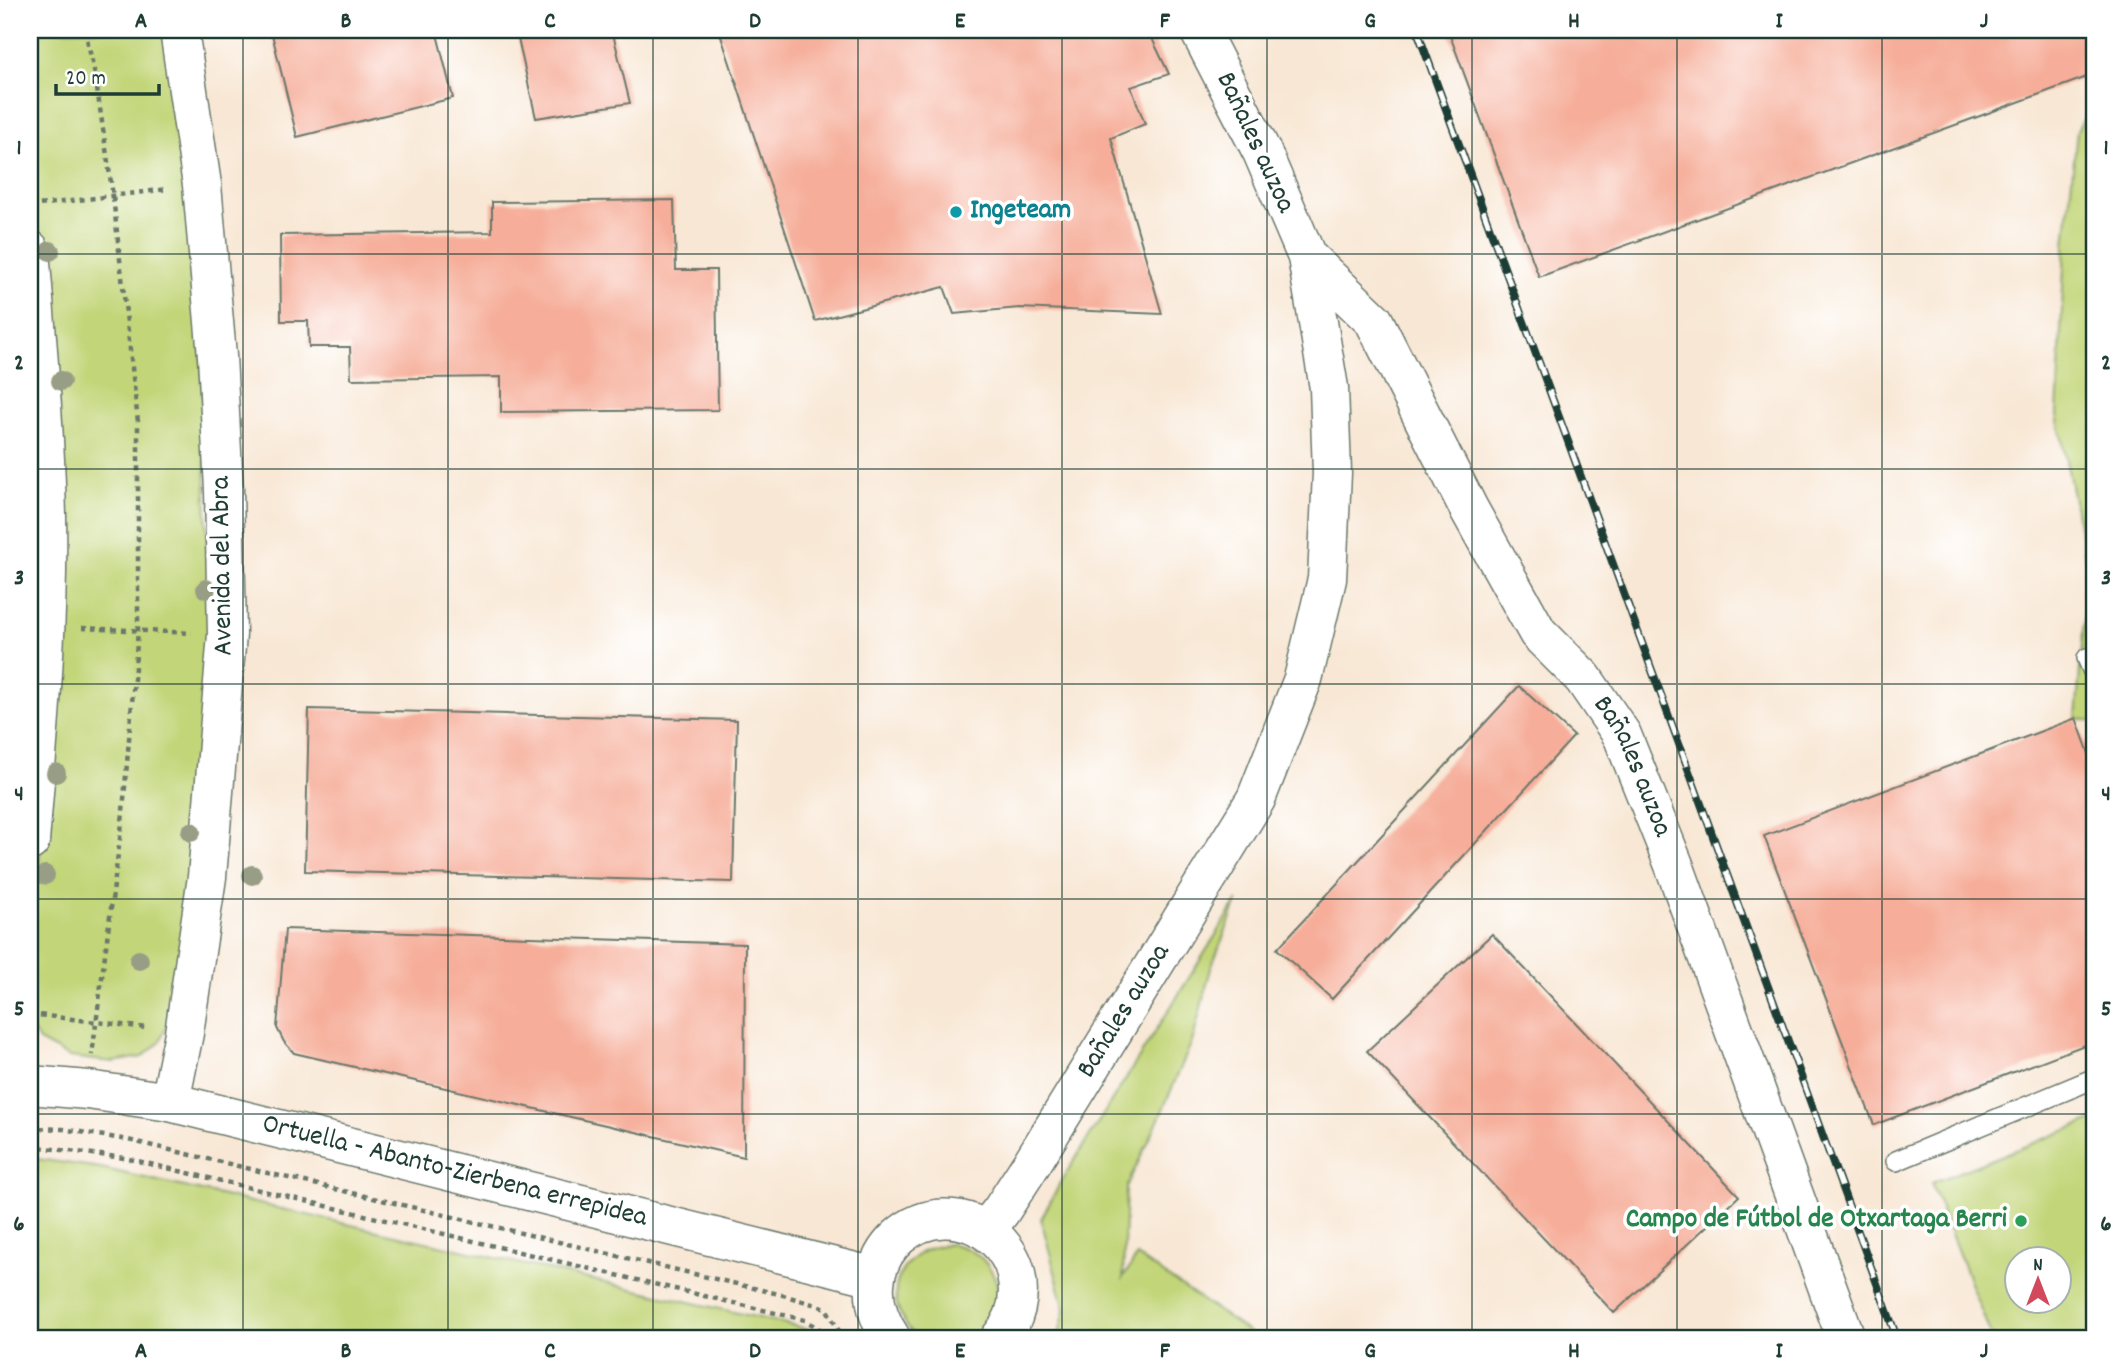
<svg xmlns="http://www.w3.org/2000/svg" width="2125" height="1368" viewBox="0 0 2125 1368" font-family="Dekko,sans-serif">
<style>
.green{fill:#c2d578;stroke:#708956;stroke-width:2;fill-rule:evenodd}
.building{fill:#f6ae9a}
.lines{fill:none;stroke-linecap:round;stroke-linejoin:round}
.lane-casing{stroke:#6b786c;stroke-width:22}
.street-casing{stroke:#6b786c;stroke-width:41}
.secondary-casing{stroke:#6b786c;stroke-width:41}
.path{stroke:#6b786c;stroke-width:4.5;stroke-dasharray:5 5;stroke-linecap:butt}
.lane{stroke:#fff;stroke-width:19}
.street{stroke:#fff;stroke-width:38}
.secondary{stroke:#fff;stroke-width:38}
.rail-casing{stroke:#1f3d34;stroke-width:8}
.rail{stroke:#fff;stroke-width:5;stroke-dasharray:16;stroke-linecap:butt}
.tree{fill:#979e85}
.grid{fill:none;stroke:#1f3d34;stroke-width:2;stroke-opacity:0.55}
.culture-dot{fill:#0f9aa8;stroke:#fff;stroke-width:2.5}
.leisure-dot{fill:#2e9e5b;stroke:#fff;stroke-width:2.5}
.labels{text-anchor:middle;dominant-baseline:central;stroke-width:7;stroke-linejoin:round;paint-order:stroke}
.street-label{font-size:28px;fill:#1f3d34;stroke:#fff}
.culture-label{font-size:28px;font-weight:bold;fill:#0d838f;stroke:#fff;text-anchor:start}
.leisure-label{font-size:28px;font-weight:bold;fill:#27864d;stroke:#fff;text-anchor:end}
.neatline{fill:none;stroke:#1f3d34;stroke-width:2.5}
.grid-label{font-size:23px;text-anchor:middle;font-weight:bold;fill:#1f3d34}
</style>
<rect width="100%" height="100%" fill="#fff"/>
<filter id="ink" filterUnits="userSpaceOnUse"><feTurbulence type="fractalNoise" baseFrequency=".0143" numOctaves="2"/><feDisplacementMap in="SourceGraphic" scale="14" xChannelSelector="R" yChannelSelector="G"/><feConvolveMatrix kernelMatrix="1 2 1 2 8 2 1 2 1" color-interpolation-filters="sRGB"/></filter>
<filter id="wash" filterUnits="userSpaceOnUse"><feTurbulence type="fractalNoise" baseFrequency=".00686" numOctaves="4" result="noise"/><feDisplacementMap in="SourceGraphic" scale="28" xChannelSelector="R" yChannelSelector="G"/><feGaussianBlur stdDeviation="1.57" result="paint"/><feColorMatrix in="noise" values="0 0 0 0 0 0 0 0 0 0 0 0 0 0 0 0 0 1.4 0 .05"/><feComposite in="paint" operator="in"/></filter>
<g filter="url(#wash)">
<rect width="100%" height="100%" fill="#f8e7d4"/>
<path class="green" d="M30 30H165L197 209 212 681 175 1007 159 1043 142 1057 113 1062 69 1057 39 1041 30 1026V935L51 763V335L30 162Z
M2095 99V722L2076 718 2088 571 2057 415 2065 244 2077 131Z
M1238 900 1211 968 1193 1039 1155 1128 1126 1187 1123 1278 1137 1256 1257 1338H1058L1065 1310 1041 1219 1062 1180Z
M2095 1119V1338H1992L1931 1183ZM2016 1260H2058V1302H2016Z
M30 1158 101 1168 808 1329 818 1338H30Z
M951 1244C992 1250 1013 1295 986 1328 976 1340 966 1338 952 1338 943 1338 928 1341 920 1338 912 1335 906 1325 902 1318 882 1279 913 1246 951 1244Z"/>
<g id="blocks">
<path class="building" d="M271 30H436L453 98 297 137Z
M516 30H612L630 103 536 118Z
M719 30H1148L1169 74 1131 87 1145 124 1111 138 1162 314 1019 308 954 314 944 287 815 321Z
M1448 30H2095V74L1539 277Z
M674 200 676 270H716L718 410 501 412V377L351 379 350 347H309L308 321H281L280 235 492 232V202Z
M1519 686 1574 736 1332 999 1277 949Z
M309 709 737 720 733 882 305 871Z
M2076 718 2095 770V1041L1874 1125 1764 836Z
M285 929 745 944 744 1157 294 1053 284 1042 277 1028Z
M1492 934 1739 1196 1614 1313 1367 1051Z"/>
</g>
</g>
<g filter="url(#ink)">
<use href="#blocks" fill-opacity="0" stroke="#6b786c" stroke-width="2"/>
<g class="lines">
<g class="lane-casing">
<path id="lane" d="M2087 658 2095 676
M1896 1161 2095 1078"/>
</g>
<g class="street-casing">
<g id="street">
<path d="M30 250C37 338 45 427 47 516 49 625 39 732 30 841"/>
<path id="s1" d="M1307 257 1374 321 1469 509 1538 633 1583 678 1622 735 1674 865 1846 1338"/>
<path d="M170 1102 184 1033 207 877 227 634 224 490 217 356 202 185 179 30"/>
<path id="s2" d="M986 1230 1001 1211 1032 1163 1256 799 1303 679 1327 579 1332 473 1329 388 1307 257 1262 152 1199 30"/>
</g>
</g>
<g class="secondary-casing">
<g id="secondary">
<path id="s3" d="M30 1085 88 1090 170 1102 875 1277"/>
<path d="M891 1338C837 1259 930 1181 995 1238 1005 1248 1013 1260 1016 1274 1021 1297 1016 1320 1000 1338"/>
</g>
</g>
<path class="path" d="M85 30 95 75 113 196 138 422V631L122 823 92 1055
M30 206 168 189
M82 628 192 633
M30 1014 147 1028
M30 1128 63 1129 128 1140 783 1295 826 1308 843 1338
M30 1146 125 1158 805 1320 821 1330 829 1338"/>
<use href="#lane" class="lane"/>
<use href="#street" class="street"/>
<use href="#secondary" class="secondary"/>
<g class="rail-casing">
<path id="rail" d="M1417 30 1897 1338"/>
</g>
<use href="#rail" class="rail"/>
</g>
<g class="tree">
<circle cx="50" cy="251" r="10"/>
<circle cx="61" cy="381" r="10"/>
<circle cx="206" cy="589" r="10"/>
<circle cx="56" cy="773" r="10"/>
<circle cx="191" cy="832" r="10"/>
<circle cx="45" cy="875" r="10"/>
<circle cx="252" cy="875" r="10"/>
<circle cx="139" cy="960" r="10"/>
</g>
</g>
<path class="grid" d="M243 30V1338M448 30V1338M653 30V1338M858 30V1338M1062 30V1338M1267 30V1338M1472 30V1338M1677 30V1338M1882 30V1338M30 254H2095M30 469H2095M30 684H2095M30 899H2095M30 1114H2095"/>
<circle class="culture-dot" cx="956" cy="212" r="7"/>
<circle class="leisure-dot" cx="2021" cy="1221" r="7"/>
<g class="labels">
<g class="street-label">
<text transform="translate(1254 143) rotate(65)">Bañales auzoa</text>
<text transform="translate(224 566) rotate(-91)">Avenida del Abra</text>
<text stroke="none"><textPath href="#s1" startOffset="611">Bañales auzoa</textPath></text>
<text stroke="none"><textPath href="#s2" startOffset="259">Bañales auzoa</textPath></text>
<text stroke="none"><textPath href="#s3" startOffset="434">Ortuella - Abanto-Zierbena errepidea</textPath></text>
</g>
<g class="culture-label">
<text x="970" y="212">Ingeteam</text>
</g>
<g class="leisure-label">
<text x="2007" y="1221">Campo de Fútbol de Otxartaga Berri</text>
</g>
</g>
<rect width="2125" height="1368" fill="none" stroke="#fff" stroke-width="77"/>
<g transform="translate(2038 1280)"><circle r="33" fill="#ffffff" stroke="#a5b1ae" stroke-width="2"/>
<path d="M0-5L12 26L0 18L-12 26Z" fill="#d1495b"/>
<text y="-10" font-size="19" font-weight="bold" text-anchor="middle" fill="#1f3d34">N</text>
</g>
<path d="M56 84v10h103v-10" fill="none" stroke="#1f3d34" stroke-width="3.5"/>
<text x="66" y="84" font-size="21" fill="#1f3d34" stroke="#ffffff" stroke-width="5" paint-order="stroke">20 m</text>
<rect x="38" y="38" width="2048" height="1292" class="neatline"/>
<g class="grid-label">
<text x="141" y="27">A</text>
<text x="346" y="27">B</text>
<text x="550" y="27">C</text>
<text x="755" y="27">D</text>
<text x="960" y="27">E</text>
<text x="1165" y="27">F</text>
<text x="1370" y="27">G</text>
<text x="1574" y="27">H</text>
<text x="1779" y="27">I</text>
<text x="1984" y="27">J</text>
<text x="19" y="154">1</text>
<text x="2106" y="154">1</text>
<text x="19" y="369">2</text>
<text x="2106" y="369">2</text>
<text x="19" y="584">3</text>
<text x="2106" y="584">3</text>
<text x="19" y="800">4</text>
<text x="2106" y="800">4</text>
<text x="19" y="1015">5</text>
<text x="2106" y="1015">5</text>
<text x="19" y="1230">6</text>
<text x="2106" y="1230">6</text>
<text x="141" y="1357">A</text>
<text x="346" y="1357">B</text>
<text x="550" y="1357">C</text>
<text x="755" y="1357">D</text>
<text x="960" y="1357">E</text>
<text x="1165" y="1357">F</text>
<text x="1370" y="1357">G</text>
<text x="1574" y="1357">H</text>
<text x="1779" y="1357">I</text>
<text x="1984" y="1357">J</text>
</g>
</svg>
